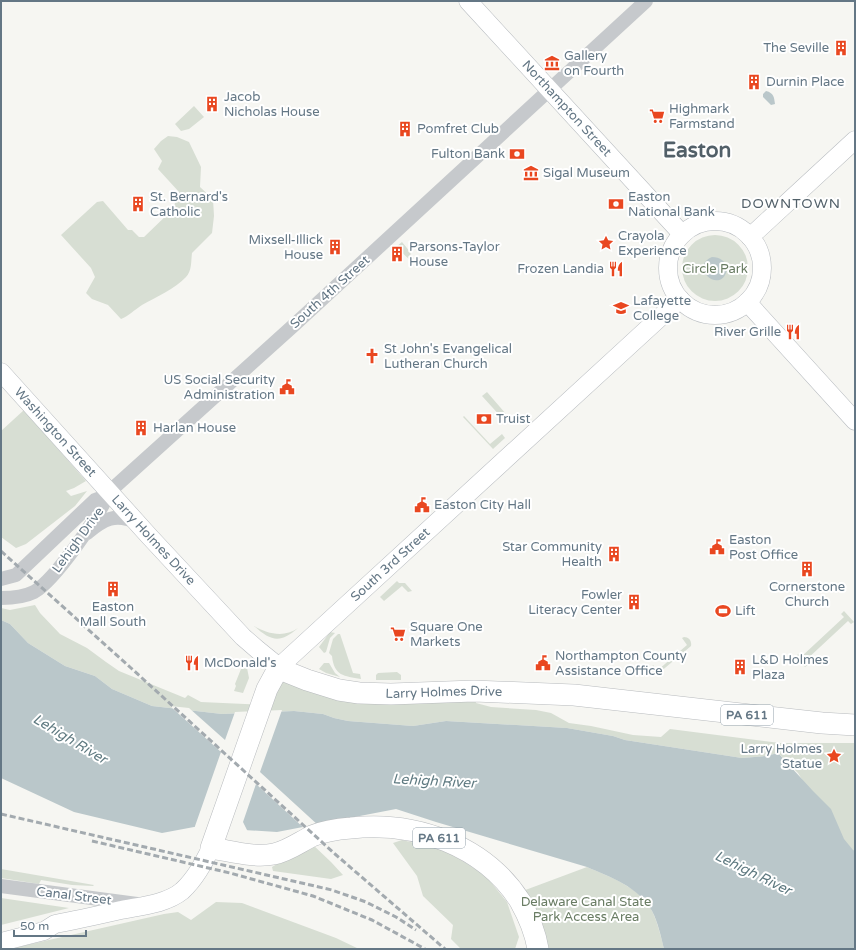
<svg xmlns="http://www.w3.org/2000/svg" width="856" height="950" viewBox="0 0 856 950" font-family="'Varela Round',sans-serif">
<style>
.green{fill:#d7ded3}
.water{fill:#bac7ca}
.pier{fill:#f6f6f2}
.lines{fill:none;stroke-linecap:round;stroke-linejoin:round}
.major-casing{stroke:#b8bcc0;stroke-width:19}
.highway-casing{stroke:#b8bbbe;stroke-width:22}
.minor{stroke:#c6c9cc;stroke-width:14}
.major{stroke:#fff;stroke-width:18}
.highway{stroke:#fff;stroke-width:21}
.rail{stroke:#a3aaaf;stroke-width:3;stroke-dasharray:6 3;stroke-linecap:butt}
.labels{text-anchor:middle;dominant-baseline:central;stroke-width:4;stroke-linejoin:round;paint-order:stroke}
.shield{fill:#fff;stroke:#92a0aa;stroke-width:1}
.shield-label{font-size:12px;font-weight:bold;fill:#647785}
.poi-label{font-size:13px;fill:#647785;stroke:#fff;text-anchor:start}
.street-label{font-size:13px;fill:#647785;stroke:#fff}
.park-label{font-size:13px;fill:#697c63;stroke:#fff}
.neighbourhood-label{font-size:14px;letter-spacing:1px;fill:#526069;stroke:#fff}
.water-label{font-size:14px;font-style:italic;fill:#5f7a81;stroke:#fff}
.town-label{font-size:21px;font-weight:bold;fill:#526069;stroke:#fff}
</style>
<rect width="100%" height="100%" fill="#f6f6f2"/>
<path class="green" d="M194 106 204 117 189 129 181 131 175 124Z
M168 136 177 137 189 142 201 167 200 187 213 199 214 216 212 233 192 253C191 261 192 271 186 277 175 289 156 297 142 305 134 310 129 316 121 319L108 305 92 299 86 293 95 277 91 268 61 235 97 202 103 201 128 230H132L139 237H144L172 210 179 194V192L158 169 162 161 154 149 161 141Z
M682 268a33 33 0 1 1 66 0a33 33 0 1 1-66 0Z
M402 242 411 253 410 254 414 258 411 261 396 247Z
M487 392 506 414 502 418 482 396Z
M24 410 86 481 74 488 66 491 71 496 87 491 75 506 26 544 16 548 1 537V431Z
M464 416 490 444 502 434 505 438 493 449 463 417Z
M397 581 399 583H405L412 591 408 592 402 586 384 601 380 597Z
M35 605 40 613 60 634 87 648 106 662 119 671 185 698 188 695 201 702 267 705 273 676 307 680 474 691 476 703 491 707 536 710 551 713 569 723 591 726 633 735 661 737 670 729 780 743H855V866L798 773 778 753 766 756 742 758 625 740 613 736 567 728 446 721 413 726 348 721 334 718 323 714 294 711 222 714 152 706 112 689 95 676 65 666 28 643 10 624 1 620V608L10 610Z
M844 611 854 622 851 624 848 621 805 661 808 665 805 667 796 657 798 654 801 657 844 617 841 614Z
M254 626C268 634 284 638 298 628 280 644 271 641 254 626Z
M330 632 335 633 330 638 326 652 324 653 319 647Z
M338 634H340L353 673 360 674 361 679C344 676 334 676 332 656L329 653 333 639Z
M684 637C689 637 692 641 691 646L659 673C655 674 653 673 651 669L653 665 658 670 687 645 682 638Z
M324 663H329L335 673 340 677 326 673 319 669Z
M247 668 249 678 243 693 234 691 236 686 235 684 241 669Z
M397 672 401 675V680H376V675L378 673Z
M402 840 445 850 485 875 507 902 519 937 515 949H461L451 939 453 925 423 896 417 876 393 843Z
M311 843 331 862 343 875 331 879 273 871 272 867Z
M587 867C610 877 642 888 653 913 658 924 661 937 664 949H543L520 892Z
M1 869 94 885 93 886 72 885 41 880 39 884 1 878Z
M1 898 69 908 1 925Z
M216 902 242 903 336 938 359 949H9L164 914 178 912 191 920Z"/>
<path class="water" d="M766 91C774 93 774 97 775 104L771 105 763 97V94Z
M712 257C721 257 729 263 726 273 718 293 689 267 712 257Z
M1 620 10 624 28 643 65 666 95 676 112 689 152 706 222 714 294 711 323 714 334 718 348 721 413 726 446 721 567 728 613 736 625 740 742 758 766 756 778 753 813 791 831 809 844 839 853 850 855 851V949H664C661 937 658 922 652 911 639 887 610 877 587 867L436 822 396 809 277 832 194 827 162 833 74 812 1 778Z"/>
<path class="pier" d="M170 706 189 708 225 740 235 712 282 710 260 772 319 826 305 829 256 784 243 822 248 832 194 829 221 752Z"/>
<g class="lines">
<g class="major-casing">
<g id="major">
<path id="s1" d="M468 1 682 234"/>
<circle cx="715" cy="268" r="47"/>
<path d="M750 237 855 140"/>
<path d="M747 302 855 421"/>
<path id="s2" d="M1 372 149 536 243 637 258 650 279 667 680 299"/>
<path d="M1 942 44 931 55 924C77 920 99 915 121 910 141 906 166 904 182 891 195 879 203 864 211 848"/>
</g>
</g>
<g class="highway-casing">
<g id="highway">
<path id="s3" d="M538 949C535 931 529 917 520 901 484 845 415 821 351 828 338 829 324 831 312 836 300 842 288 851 274 854 254 858 231 851 211 848L267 689 279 667 287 672 307 680 339 690 359 693 391 694 474 691 574 695 822 723 855 725"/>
</g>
</g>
<path class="minor" d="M87 533C104 519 115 513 136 522
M1 579 16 575 95 500 103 497 109 492 293 326 646 1
M1 598C12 598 24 597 34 592 55 580 100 515 109 492
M1 886 137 904"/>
<use href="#major" class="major"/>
<use href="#highway" class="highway"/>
<path class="rail" d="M1 551 131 668 335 854 445 949
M1 814 332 890 366 902 396 917 416 930
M92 841 230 873 313 896 372 920 425 949"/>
</g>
<defs>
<g id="building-bare" transform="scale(1.2)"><path d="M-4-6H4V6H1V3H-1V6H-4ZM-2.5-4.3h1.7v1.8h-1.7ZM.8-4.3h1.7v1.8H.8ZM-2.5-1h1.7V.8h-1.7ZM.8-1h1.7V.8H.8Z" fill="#e94720" stroke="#fff" stroke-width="2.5" paint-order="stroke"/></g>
<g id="museum-bare" transform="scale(1.2)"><path d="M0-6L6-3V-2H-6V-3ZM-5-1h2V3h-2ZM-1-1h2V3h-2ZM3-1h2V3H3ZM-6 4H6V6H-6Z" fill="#e94720" stroke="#fff" stroke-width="2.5" paint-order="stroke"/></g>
<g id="supermarket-bare" transform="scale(1.2)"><path d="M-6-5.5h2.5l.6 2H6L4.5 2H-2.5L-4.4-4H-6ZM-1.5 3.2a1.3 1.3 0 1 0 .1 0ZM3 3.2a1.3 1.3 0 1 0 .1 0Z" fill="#e94720" stroke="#fff" stroke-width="2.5" paint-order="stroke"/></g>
<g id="bank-bare" transform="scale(1.2)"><path d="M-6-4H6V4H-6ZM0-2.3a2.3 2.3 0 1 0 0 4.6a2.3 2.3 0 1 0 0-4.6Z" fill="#e94720" stroke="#fff" stroke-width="2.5" paint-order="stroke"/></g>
<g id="sight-bare" transform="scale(1.2)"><path d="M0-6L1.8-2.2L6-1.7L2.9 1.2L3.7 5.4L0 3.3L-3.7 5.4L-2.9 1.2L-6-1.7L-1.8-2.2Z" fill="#e94720" stroke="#fff" stroke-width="2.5" paint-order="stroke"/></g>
<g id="restaurant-bare" transform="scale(1.2)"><path d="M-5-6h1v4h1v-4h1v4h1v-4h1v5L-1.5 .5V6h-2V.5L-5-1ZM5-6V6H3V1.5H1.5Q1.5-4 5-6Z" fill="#e94720" stroke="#fff" stroke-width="2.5" paint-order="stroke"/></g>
<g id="university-bare" transform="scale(1.2)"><path d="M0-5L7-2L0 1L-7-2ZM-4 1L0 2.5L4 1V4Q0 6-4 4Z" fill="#e94720" stroke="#fff" stroke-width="2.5" paint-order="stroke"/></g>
<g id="church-bare" transform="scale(1.2)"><path d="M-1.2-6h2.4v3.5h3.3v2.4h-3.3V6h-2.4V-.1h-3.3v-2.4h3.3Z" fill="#e94720" stroke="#fff" stroke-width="2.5" paint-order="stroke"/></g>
<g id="civic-bare" transform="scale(1.2)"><path d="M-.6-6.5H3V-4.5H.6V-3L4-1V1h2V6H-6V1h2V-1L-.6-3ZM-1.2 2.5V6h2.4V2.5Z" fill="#e94720" stroke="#fff" stroke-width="2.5" paint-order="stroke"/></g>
<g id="stadium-bare" transform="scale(1.2)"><path d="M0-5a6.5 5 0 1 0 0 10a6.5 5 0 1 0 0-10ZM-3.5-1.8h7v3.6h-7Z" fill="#e94720" stroke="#fff" stroke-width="2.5" paint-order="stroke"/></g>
</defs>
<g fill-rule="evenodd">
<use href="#building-bare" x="841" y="48"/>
<use href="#museum-bare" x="552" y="63"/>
<use href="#building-bare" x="754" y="82"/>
<use href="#building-bare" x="212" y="104"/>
<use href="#supermarket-bare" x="657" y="116"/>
<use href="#building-bare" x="405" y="129"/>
<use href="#bank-bare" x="517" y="154"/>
<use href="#museum-bare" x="531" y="173"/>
<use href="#building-bare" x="138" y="204"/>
<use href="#bank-bare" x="616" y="204"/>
<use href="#sight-bare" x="606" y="243"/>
<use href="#building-bare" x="335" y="247"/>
<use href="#building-bare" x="397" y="254"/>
<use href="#restaurant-bare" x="616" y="269"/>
<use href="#university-bare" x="621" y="308"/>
<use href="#restaurant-bare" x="793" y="332"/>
<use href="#church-bare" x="372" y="356"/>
<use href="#civic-bare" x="287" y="387"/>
<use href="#bank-bare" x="484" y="419"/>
<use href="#building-bare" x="141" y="428"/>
<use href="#civic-bare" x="422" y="505"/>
<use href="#civic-bare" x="717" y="547"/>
<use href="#building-bare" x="614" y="554"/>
<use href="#building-bare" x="807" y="569"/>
<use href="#building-bare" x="113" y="589"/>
<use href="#building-bare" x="634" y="602"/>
<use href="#stadium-bare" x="723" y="611"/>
<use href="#supermarket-bare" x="398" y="634"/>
<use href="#restaurant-bare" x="192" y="663"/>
<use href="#civic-bare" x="543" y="663"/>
<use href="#building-bare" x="740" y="667"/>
<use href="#sight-bare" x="834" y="756"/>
</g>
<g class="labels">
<g class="shield">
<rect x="721" y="705" width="52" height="20" rx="3"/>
<rect x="413" y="828" width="52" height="20" rx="3"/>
</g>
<g class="shield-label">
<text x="747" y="715">PA 611</text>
<text x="439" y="838">PA 611</text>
</g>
<g class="poi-label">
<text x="829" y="48" text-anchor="end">The Seville</text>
<text x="564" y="56">Gallery<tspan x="564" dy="15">on Fourth</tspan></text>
<text x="766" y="82">Durnin Place</text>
<text x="224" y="97">Jacob<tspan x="224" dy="15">Nicholas House</tspan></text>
<text x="669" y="109">Highmark<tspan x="669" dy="15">Farmstand</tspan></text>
<text x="417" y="129">Pomfret Club</text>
<text x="505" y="154" text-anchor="end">Fulton Bank</text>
<text x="543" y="173">Sigal Museum</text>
<text x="150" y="197">St. Bernard's<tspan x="150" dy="15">Catholic</tspan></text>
<text x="628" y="197">Easton<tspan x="628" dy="15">National Bank</tspan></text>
<text x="618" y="236">Crayola<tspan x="618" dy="15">Experience</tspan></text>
<text x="323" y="240" text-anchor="end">Mixsell-Illick<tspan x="323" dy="15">House</tspan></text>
<text x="409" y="247">Parsons-Taylor<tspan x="409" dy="15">House</tspan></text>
<text x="604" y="269" text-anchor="end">Frozen Landia</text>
<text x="633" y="301">Lafayette<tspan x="633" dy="15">College</tspan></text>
<text x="781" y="332" text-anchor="end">River Grille</text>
<text x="384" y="349">St John's Evangelical<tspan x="384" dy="15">Lutheran Church</tspan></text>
<text x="275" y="380" text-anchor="end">US Social Security<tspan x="275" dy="15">Administration</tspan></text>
<text x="496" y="419">Truist</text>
<text x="153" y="428">Harlan House</text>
<text x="434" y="505">Easton City Hall</text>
<text x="729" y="540">Easton<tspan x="729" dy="15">Post Office</tspan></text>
<text x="602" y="547" text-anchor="end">Star Community<tspan x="602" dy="15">Health</tspan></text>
<text x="807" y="587" text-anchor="middle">Cornerstone<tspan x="807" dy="15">Church</tspan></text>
<text x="622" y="595" text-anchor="end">Fowler<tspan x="622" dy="15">Literacy Center</tspan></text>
<text x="113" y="607" text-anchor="middle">Easton<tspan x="113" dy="15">Mall South</tspan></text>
<text x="735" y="611">Lift</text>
<text x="410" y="627">Square One<tspan x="410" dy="15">Markets</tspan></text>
<text x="555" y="656">Northampton County<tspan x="555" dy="15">Assistance Office</tspan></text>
<text x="752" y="660">L&amp;D Holmes<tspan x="752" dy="15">Plaza</tspan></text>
<text x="204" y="663">McDonald's</text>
<text x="822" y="749" text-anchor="end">Larry Holmes<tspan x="822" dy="15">Statue</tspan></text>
</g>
<g class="street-label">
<text stroke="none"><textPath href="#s1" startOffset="146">Northampton Street</textPath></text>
<text transform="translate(330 292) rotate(-42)">South 4th Street</text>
<text stroke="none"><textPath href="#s2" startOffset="81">Washington Street</textPath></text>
<text transform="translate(78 540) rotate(-54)">Lehigh Drive</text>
<text stroke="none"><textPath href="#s2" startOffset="227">Larry Holmes Drive</textPath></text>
<text stroke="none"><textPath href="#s2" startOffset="557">South 3rd Street</textPath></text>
<text stroke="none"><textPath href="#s3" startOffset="754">Larry Holmes Drive</textPath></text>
<text transform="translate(74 896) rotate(7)">Canal Street</text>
</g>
<g class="park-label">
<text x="715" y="269">Circle Park</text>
<text x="586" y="902">Delaware Canal State<tspan x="586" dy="15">Park Access Area</tspan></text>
</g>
<g class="neighbourhood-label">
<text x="791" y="203">DOWNTOWN</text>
</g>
<g class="water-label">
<text transform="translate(70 739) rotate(31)">Lehigh River</text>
<text transform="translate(434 781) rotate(3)">Lehigh River</text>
<text transform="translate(753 873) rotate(26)">Lehigh River</text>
</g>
<g class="town-label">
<text x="697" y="150">Easton</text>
</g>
</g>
<rect width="856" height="950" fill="none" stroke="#647785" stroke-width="4"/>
<path d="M14 930v6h72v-6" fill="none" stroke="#647785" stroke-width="2"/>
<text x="20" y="930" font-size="12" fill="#647785" stroke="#ffffff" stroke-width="3" paint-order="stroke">50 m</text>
</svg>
